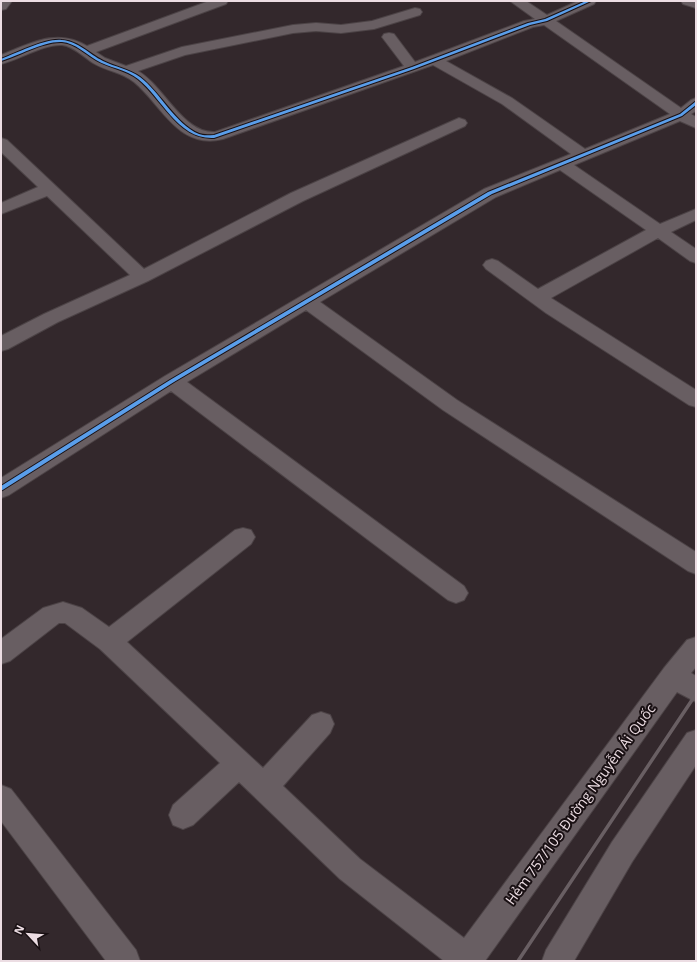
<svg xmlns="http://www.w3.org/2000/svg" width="697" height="962" viewBox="0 0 697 962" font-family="'Open Sans',sans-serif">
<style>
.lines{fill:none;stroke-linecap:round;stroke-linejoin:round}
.minor-casing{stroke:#4c4346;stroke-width:2}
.minor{fill:#685e62;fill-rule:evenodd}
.rail{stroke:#695f63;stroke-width:3.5}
.cycleway-casing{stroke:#191013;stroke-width:2}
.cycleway{fill:#5a9eea;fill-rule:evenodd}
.labels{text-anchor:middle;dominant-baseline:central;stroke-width:4;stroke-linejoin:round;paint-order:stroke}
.near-street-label{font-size:14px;fill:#ecdde3;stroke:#191013}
</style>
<rect width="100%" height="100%" fill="#33282c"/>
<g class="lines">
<g class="minor-casing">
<path id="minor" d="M1 1H12L6 9 1 10Z
M209 1H228L226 4 96 52 105 58 126 66 182 47 293 25 316 23 341 25 372 21 415 8 420 9 422 12 420 15 374 29 341 33 316 31 293 33 185 55 138 71C164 86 183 134 215 132L404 66 382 37 384 34 389 33 394 34 415 62 524 21 535 19 510 1H526L547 15 578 1H596L594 4 556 21 681 108 691 100 696 98V111L691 114 696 117V128L680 121 574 165 660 224 696 209V220L671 232 696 249V263L690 261 658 238 551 298 696 390V407L689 405 546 313 486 269 483 265 486 261 492 259 498 261 538 289 646 230 560 170 496 197 320 302 457 400 696 552V574L688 571 443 410 306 310 187 382 464 586 468 593 464 600 456 603 448 600 171 391 9 495 1 498V478L165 376 484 189 571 154 502 104 433 65 223 139C178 150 162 105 134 82 122 72 106 71 93 63 84 57 73 46 62 45 43 44 19 60 1 64V55C31 43 57 28 87 46ZM544 25 670 114 585 149 512 98 446 61 533 27Z
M681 1H696V8L683 4Z
M459 118 465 120 467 123 465 126 303 201 148 281 58 322 8 349 1 351V336L44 314 130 275 47 196 1 214V203L38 187 1 152V138L7 140 144 269 291 193Z
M243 528 251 530 255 537 251 544 127 642 263 768 312 715 321 712 330 715 334 724 330 733 283 786 360 859 464 938 664 668 687 640 696 637V667L691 673 696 676V702L677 692 485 961H444L340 879 239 782 193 825 183 829 173 825 169 815 173 805 220 763 100 649 65 623H59L10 661 1 664V639L43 608 63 602 82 608 109 627 235 530Z
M696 730V765L632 862 574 961H542L546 950 612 842 687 733Z
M1 785 11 789 136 950 140 961H106L1 821Z"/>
</g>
<use href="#minor" class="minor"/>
<path class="rail" d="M518 961 696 694"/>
<g class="cycleway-casing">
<path id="cycleway" d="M586 1H591L547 21 530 25 414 69 214 138C178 140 162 98 138 79 126 69 109 68 96 60 86 54 75 43 62 42 44 41 18 56 1 61V59C17 53 46 38 62 40 78 41 89 54 103 61 115 67 129 69 140 77 160 92 175 124 199 134 204 136 209 135 214 135L412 67 528 23 545 19Z
M695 102H696V105L682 116 492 194 174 382 1 491V486L170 380 488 192 680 114Z"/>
</g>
<use href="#cycleway" class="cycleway"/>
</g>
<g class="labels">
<g class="near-street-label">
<text transform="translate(580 804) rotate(-54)">Hẻm 757/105 Đường Nguyễn Ái Quốc</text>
</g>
</g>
<rect width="697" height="962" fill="none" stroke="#ecdde3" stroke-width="4"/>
<g transform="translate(28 934) rotate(296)" stroke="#191013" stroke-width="3" paint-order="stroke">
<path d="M0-3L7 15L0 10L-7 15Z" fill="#ecdde3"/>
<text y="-6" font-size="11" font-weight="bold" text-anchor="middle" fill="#ecdde3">N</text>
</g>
</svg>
